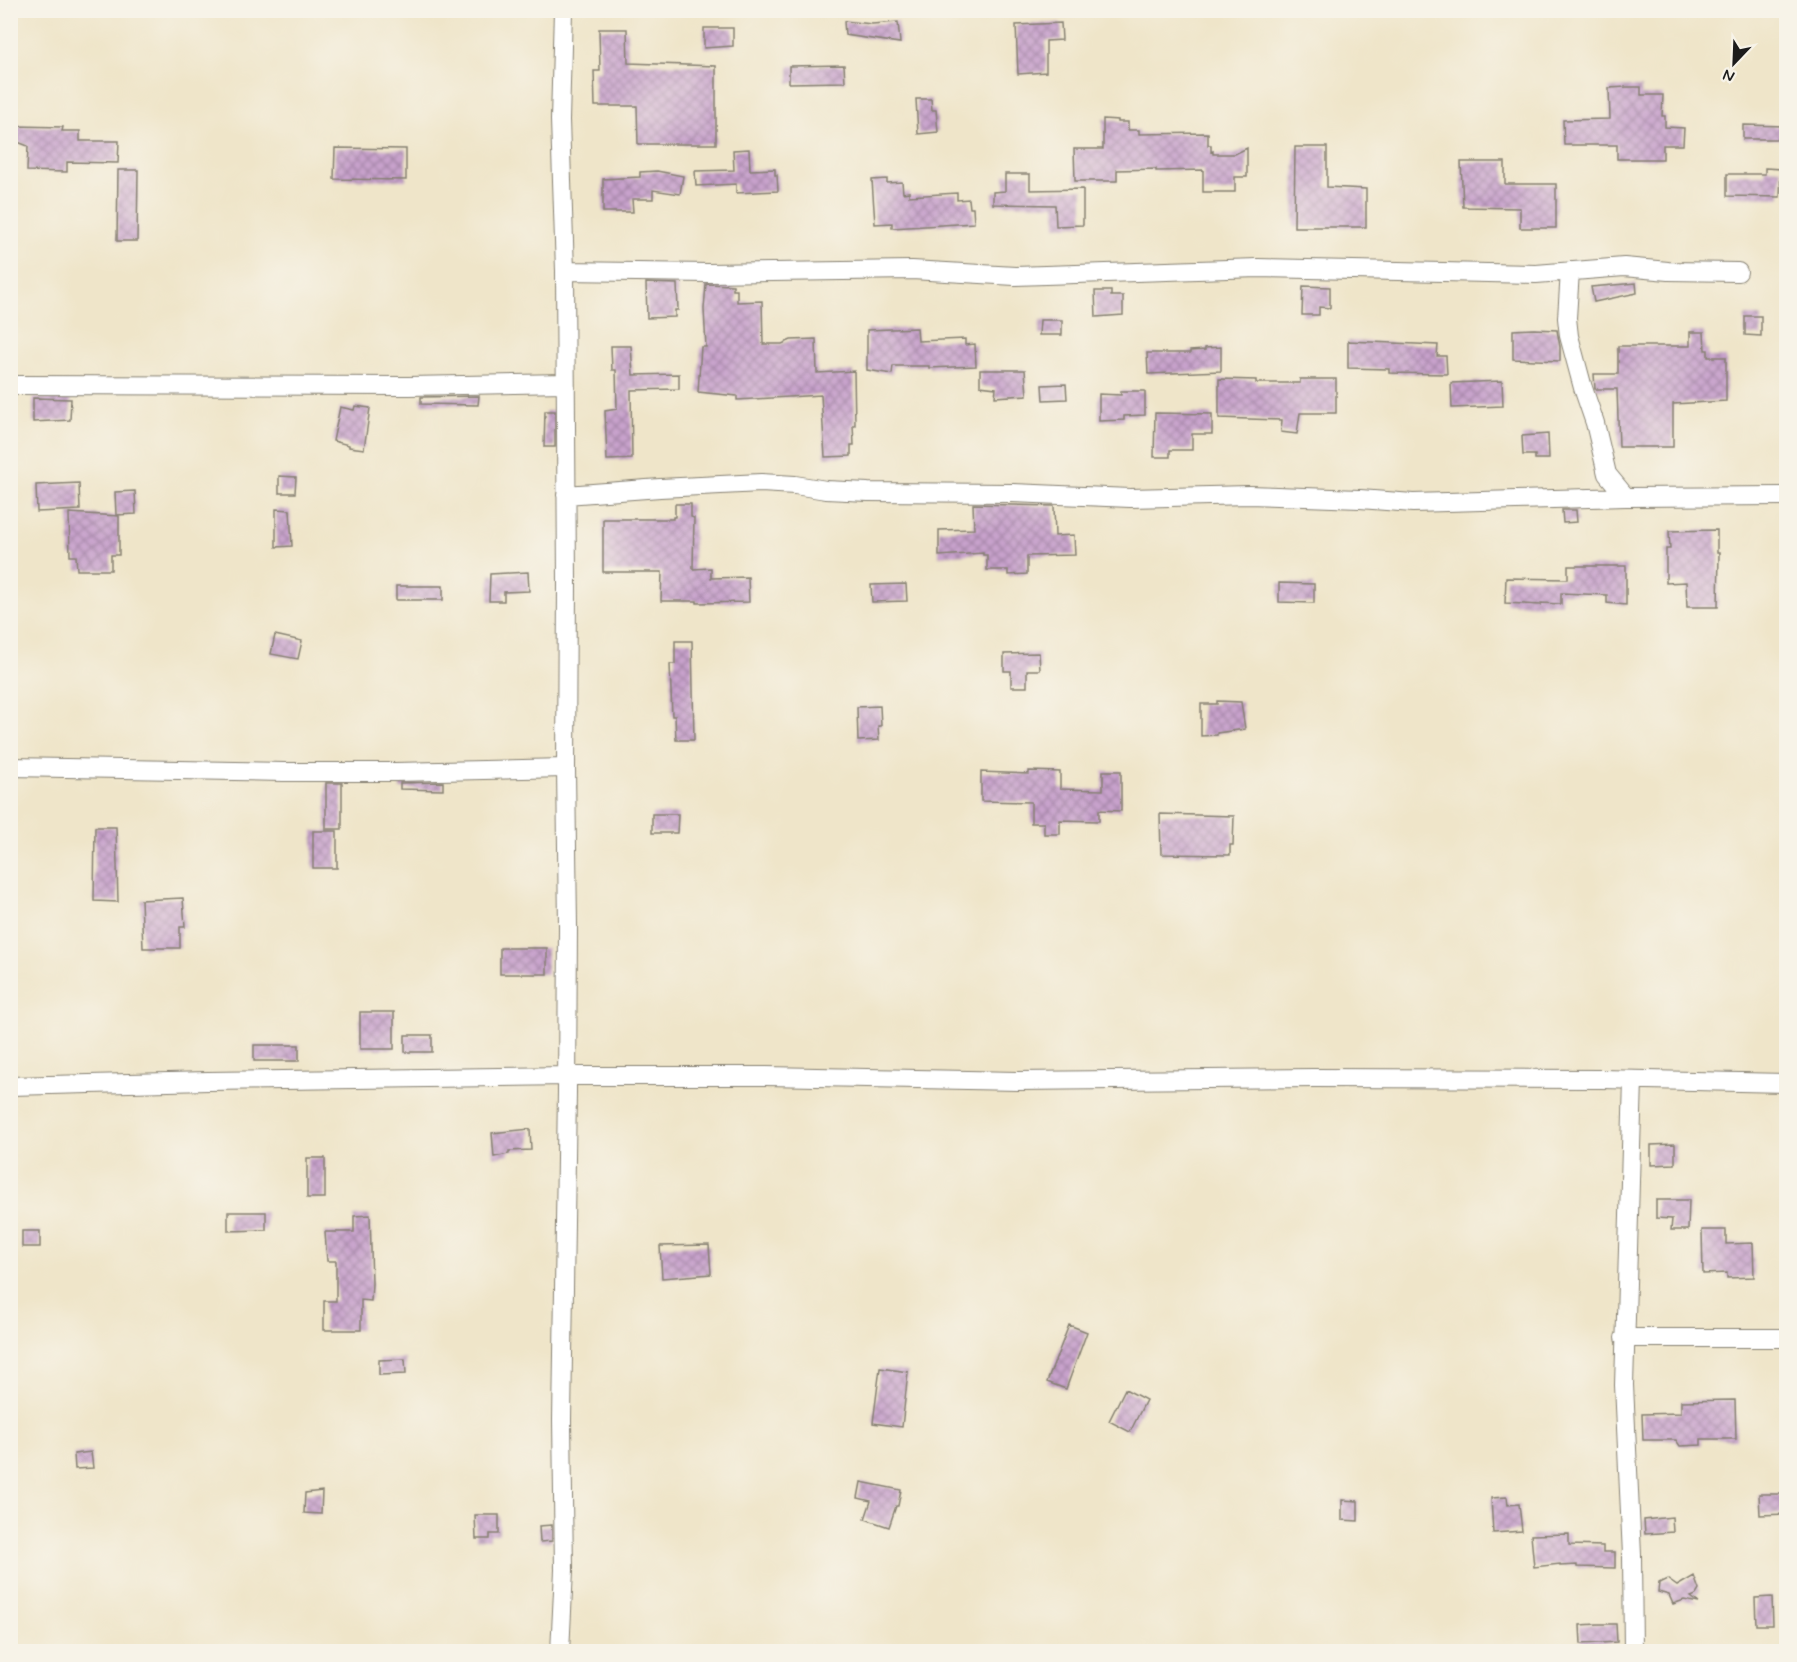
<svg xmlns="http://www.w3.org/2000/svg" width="1797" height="1662" viewBox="0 0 1797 1662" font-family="Mynerve,sans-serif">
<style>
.building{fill:url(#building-cross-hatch)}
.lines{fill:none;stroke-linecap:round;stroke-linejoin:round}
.minor-casing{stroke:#868072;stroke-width:20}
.minor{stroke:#fff;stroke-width:18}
</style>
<defs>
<pattern id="building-cross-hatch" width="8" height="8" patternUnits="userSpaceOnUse" patternTransform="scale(1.5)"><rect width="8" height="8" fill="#c8a2cc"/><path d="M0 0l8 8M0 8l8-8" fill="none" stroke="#a283a5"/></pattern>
</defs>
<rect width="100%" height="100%" fill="#f7f3e8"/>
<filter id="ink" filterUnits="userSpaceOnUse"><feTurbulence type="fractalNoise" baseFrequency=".0167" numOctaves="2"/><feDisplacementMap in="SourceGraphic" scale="12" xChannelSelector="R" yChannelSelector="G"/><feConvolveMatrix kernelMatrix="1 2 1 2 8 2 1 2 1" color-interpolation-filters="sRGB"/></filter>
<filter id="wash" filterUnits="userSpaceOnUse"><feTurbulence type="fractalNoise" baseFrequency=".008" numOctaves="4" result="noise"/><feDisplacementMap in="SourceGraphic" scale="24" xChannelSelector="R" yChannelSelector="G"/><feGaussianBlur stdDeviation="1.35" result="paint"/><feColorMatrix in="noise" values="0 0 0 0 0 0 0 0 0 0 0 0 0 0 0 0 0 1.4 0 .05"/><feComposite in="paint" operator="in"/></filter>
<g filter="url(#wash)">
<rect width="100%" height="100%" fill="#efe5c9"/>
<g id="blocks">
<path class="building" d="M844 21 872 24 898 22 900 43 845 35Z
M1061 23 1062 40 1046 41V72L1018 74 1016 25Z
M704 28H733V46L704 48Z
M599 29H627L628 63 716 66V144H638L637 106H595L594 71H600Z
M844 65 845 82 789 83V66Z
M1627 87H1641V95H1663L1662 116H1665V127L1684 128 1683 145H1663V159H1617V145H1564L1563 120 1610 119 1609 88Z
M916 99H931L932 110H936L938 132 918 134Z
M1103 119 1118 120V122H1128V130H1139V134L1208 133V145H1211V152L1213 151V154H1235L1247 148V177H1235V192H1203V170L1156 171V169L1117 170V181H1075L1074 149H1103Z
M1743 125 1786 126V139H1743Z
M14 126 63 127 62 131H80V141H119L118 163 67 162V172L27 171 28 146 15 141Z
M1295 147H1327V187L1366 189V227H1294Z
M335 148 406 149V180L334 179Z
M749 149 750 170 775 169V175H777L778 191 736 193V184L696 186 695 171 734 170 733 150Z
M1461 162H1505V184H1556V228H1520V208L1463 207Z
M1765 168 1781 169 1780 197 1727 196V174H1765Z
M118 170H138L137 241H117Z
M657 171 683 176 680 194 653 190V199H632L633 212H603V179L640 177V172Z
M1005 174H1030V190L1083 189V225L1056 226 1055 205 993 204V192L1005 191Z
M887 179V183L902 182 903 193 909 192V196L957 193V200L969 199 970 208H973L974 223 892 228V223L875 224 872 180Z
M646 283 677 284 678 310H675V317L647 318Z
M1636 283 1637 293 1594 302 1591 287Z
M706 284 733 285V290H737V302L762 301 763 344H782L791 340 816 339 817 373 854 371 855 425H853L854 445H851V456L825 457 821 395 737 400V396L698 392 701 347H706L704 309Z
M1303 286 1330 287V308L1319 307V315H1302Z
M1095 291H1111V296H1123V315L1096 317Z
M1745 316H1761V336L1745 335Z
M1040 320H1062V335H1039Z
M917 328 918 341 965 339V345L975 344 976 366 929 368V366H893L892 374 867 370V330Z
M1534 329 1557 330 1560 347V361L1513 359V330Z
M1690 332H1704L1705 350H1708V357H1726V401L1673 404V447H1619L1617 389H1595L1594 374H1618V346H1690Z
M1348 341 1438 345 1437 356H1446L1447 374 1389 373V369L1348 368Z
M611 346H631L633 375 679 374V389L631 390 632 459 607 460 605 411 617 409 616 370H612Z
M1221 347V371L1148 374 1147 353H1190V351L1205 350V348Z
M980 370H1025L1027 395 995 397 996 388 980 386Z
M1219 379 1256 380V383H1300V379H1336V413H1300L1297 434 1281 432 1282 420 1219 418Z
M1502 381 1503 406 1452 408 1451 383Z
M1066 384 1067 399 1043 400 1042 385Z
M1121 391H1145V415L1124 416V420L1099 421V394L1121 395Z
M479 396 478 405 421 404V397Z
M33 398 71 399 70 420 33 422Z
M355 406 370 408 364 449 349 447V445L333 441 340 407 354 410Z
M545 411H555V447H544Z
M1155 413 1212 414V434H1192V450H1170V457H1154Z
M1548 434 1549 459H1535V455H1523L1522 436Z
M279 476 296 477 295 493H279Z
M79 483 80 510 37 512 36 485Z
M135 491 136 514 116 515 115 492Z
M675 504H691V517L694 518 693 569 711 568V578L748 577 749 602 697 603V601H661L662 572H603V519H673V517H675Z
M973 504 1054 506 1055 536 1074 535 1075 555 1027 556V574L1008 575V570H987V555H983V553L939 556V530L974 529Z
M276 509 290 510 292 546 276 547Z
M1562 510H1576L1577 522 1563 523Z
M69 513 119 516V555H111V570H77L76 556H70Z
M1717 530V553H1719L1718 607H1687L1686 582 1666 583V549H1670L1669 531Z
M1568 566H1626V605L1607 603V595L1561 593V604L1541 603V605L1505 603 1506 578 1568 579Z
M528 572 529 591 504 592V601H489L490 574Z
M1279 583 1314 584V603L1279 602Z
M906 584 907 601 872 602 871 585Z
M396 586H443V600H396Z
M275 635 302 641 298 659 271 654Z
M675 641H692L694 740H676L675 716H672L670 664H675Z
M1039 653 1040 670H1027V687H1011V671H1004V654Z
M1217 701 1241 702 1245 729 1217 733V735L1201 736V704H1217Z
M880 706 881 726H878L879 740 858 741 857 707Z
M1029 771 1060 772V789L1103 790V771H1121V811L1099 810V821L1060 820V834H1044V823H1031V802L981 801V772L1029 774Z
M443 782V790L400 789V783Z
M326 783H342V829H326Z
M652 814H678L677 833H652Z
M1160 814 1234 816 1233 845H1230V855L1161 854Z
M95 827H116L118 902 94 901Z
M313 831H337V868H313Z
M183 898 185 927H180V948H143L141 900Z
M500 948H547V974H500Z
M360 1012H394V1049H360Z
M405 1035H432V1052H405Z
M254 1045H299V1061H254Z
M530 1129 531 1150 509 1151V1154L494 1157 492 1133Z
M1675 1144V1164L1651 1165V1145Z
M307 1158H325V1198H307Z
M1656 1200H1689L1688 1230H1671L1672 1219 1656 1218Z
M228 1212H266V1230L228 1231Z
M370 1215 372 1283 371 1301 361 1300V1330H324V1301H336V1261H327L325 1232H354V1216Z
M1702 1230H1726V1244L1753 1243 1754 1277 1727 1278V1273L1703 1274Z
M22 1231H40V1247H22Z
M709 1245 711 1274 662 1278 660 1246Z
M1069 1325 1087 1332 1066 1389 1047 1382Z
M405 1359 406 1374 379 1375V1360Z
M880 1368 908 1372 902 1427 873 1423Z
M1125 1389 1146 1400 1130 1432 1109 1421Z
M1735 1400 1736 1439H1701V1445L1680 1446 1676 1440H1643L1642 1414 1681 1413V1401Z
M91 1452 93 1468 75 1469 74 1454Z
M861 1482 901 1490 898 1506H896L889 1527 865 1519 871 1501 858 1498Z
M322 1491 321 1514 304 1513 305 1493Z
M1759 1494H1786V1514L1760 1515Z
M1507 1497 1508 1505 1519 1504 1522 1531 1493 1533 1491 1498Z
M1342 1500 1358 1501V1521L1342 1520Z
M475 1515H499V1534H490V1539H476Z
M1672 1517 1673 1532 1645 1534 1644 1520Z
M552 1525V1541L540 1542 539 1526Z
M1569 1534V1545L1603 1546V1552H1615V1568L1577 1567V1565L1560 1566V1564L1534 1567 1531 1535Z
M1694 1576 1699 1590 1696 1595 1691 1597 1699 1603 1684 1600 1673 1604 1669 1595 1658 1592 1659 1583 1667 1579 1677 1586Z
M1772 1597 1773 1625H1756L1755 1598Z
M1598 1624H1616L1617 1642 1581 1644 1580 1625Z"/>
</g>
</g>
<g filter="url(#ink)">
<use href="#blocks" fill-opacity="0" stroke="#868072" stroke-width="1.5"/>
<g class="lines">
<g class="minor-casing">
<path id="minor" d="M565 271 708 273 912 270 1015 276 1258 268 1536 274 1624 267 1668 271 1738 272
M1570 271 1567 318 1569 336 1583 388 1595 423 1607 474 1626 497
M10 385 408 386 565 383
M566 495 660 488 761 483 795 485 826 490 868 492 1013 493 1130 498 1249 495 1360 499 1413 503 1626 497 1786 496
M10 767 284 772H395L566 768
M10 1086 208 1081 567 1076H766L1018 1081 1314 1078 1601 1079 1786 1083
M1624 1338H1786
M560 1652 564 1570 562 1420 567 1092 568 927 566 768 567 583 565 271 560 120 563 10
M1633 1652 1632 1555 1624 1385 1633 1080"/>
</g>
<use href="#minor" class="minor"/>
</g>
</g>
<rect width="1797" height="1662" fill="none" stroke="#f7f3e8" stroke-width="36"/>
<g transform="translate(1734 63) rotate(203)" stroke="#f7f3e8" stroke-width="4.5" paint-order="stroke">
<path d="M0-4.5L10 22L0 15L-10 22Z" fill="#1c1c1c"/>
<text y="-9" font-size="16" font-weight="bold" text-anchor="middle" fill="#1c1c1c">N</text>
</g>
</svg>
